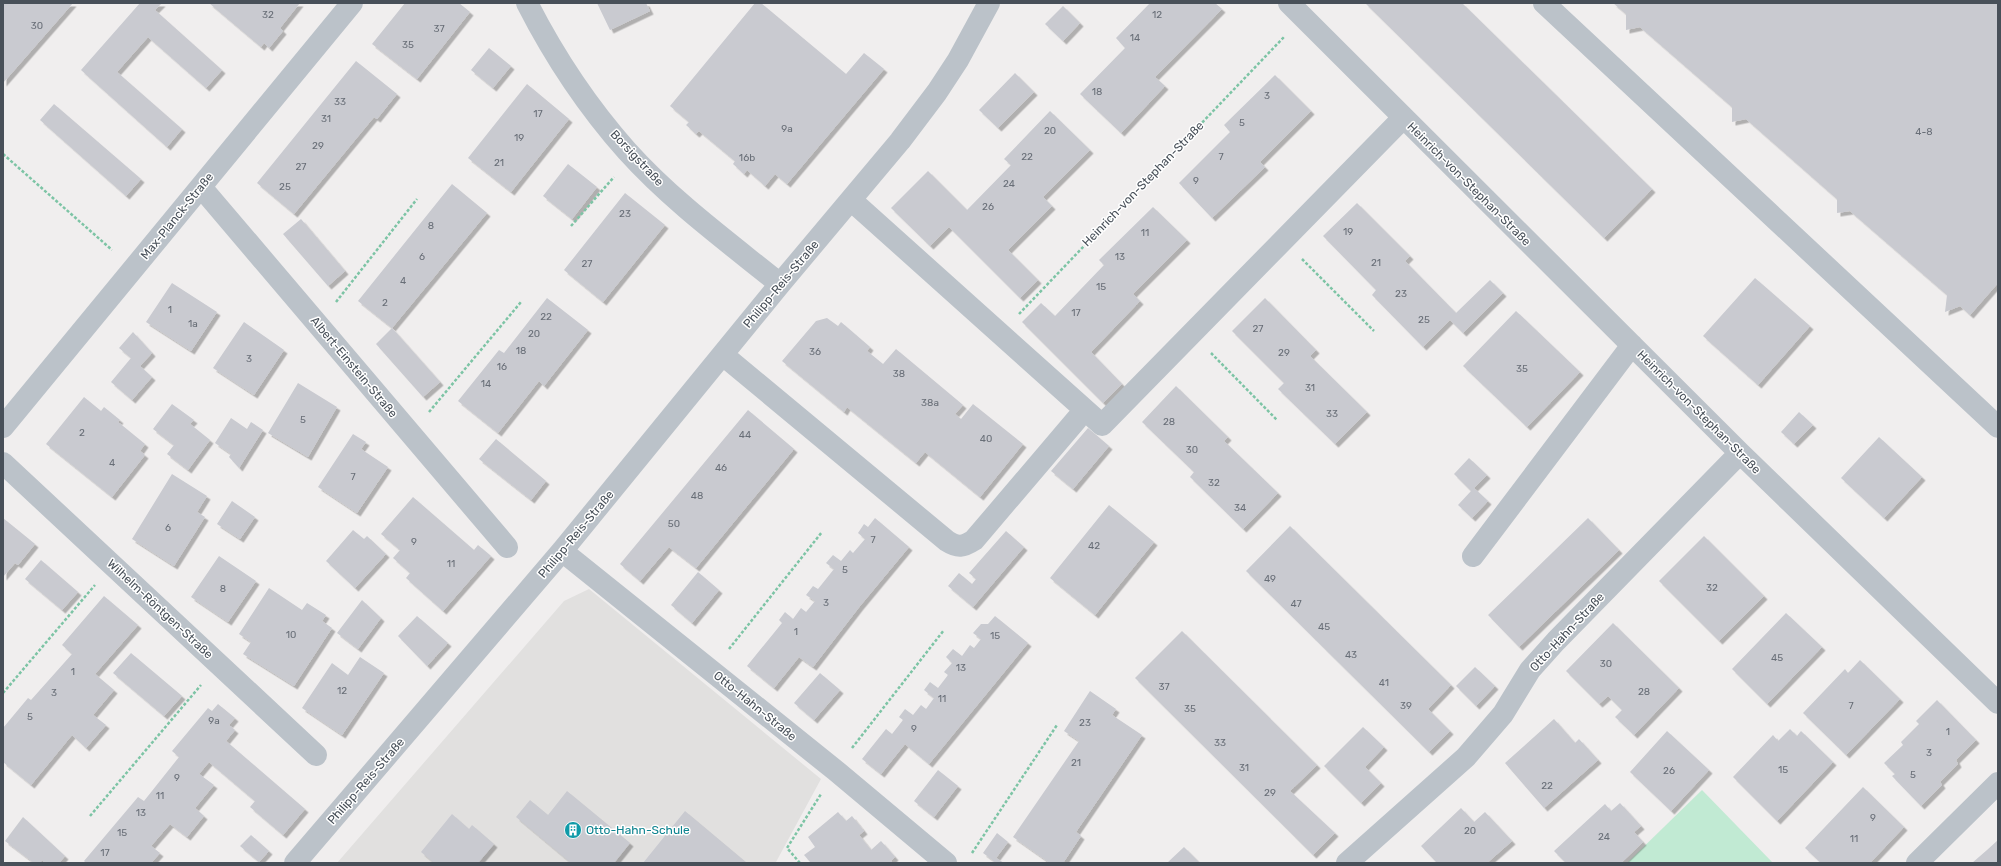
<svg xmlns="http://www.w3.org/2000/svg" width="2001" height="866" viewBox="0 0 2001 866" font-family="Rubik,sans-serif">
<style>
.education{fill:#e1e0df}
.green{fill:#c1ead3}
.building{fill:#c9cad0;filter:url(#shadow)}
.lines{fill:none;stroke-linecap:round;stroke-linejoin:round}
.path{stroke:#7dc4a5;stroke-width:2.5;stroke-dasharray:3 2;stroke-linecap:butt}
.minor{stroke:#bbc2c9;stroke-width:22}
.labels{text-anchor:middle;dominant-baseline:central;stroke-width:3;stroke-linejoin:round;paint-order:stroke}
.number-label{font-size:10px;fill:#686e77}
.street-label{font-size:12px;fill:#485059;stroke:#fff}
.culture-label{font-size:12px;fill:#0d838f;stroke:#fff;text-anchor:start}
</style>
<defs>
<filter id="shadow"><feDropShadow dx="3.5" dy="3.5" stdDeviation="0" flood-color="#0004"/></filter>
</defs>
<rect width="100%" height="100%" fill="#f0eeee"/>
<path class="education" d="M589 589 821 779 776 862 777 863H337L564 601Z"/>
<path class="green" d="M1702 790 1773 863H1627Z"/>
<path class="building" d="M3 3H73L3 83Z
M140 3H162L155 10 222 70 206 88 148 37 117 72 182 129 167 147 81 70Z
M209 3H300L280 28 283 31 269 48 264 43 261 47Z
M405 3H459L470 12 417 79 372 44Z
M597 3H646L650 11 610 30Z
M755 3H761L846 74 864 53 884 69 787 184 775 174 765 186 747 170 744 174 733 164 735 161 699 131 696 134 686 125 689 122 670 106Z
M1150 3H1215L1222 9 1155 77 1165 86 1121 133 1080 94 1125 48 1116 38Z
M1365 3H1462L1652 189 1604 238Z
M1613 3H1998V283L1970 315 1960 306 1945 312 1947 295 1850 211 1837 213V199L1746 119 1732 122V107L1640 27 1626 30V14Z
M1063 6 1080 23 1063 41 1045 24Z
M489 48 511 66 493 88 471 70Z
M356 61 397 94 377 119 374 117 294 214 257 183Z
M1015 73 1034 92 998 128 979 110Z
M1275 75 1311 111 1260 162 1265 167 1212 218 1179 183 1230 132 1224 125Z
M527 84 569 119 511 192 468 158Z
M54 104 141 179 126 196 40 120Z
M1050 111 1090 150 1043 197 1052 206 1008 250 1038 280 1020 298 949 227 930 246 891 208 928 171 967 210 1011 165 1004 159Z
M568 164 597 187 572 219 543 196Z
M452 184 487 213 392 328 358 301Z
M625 193 665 225 603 302 564 270Z
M1357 203 1410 256 1405 261 1456 313 1490 280 1503 293 1463 333 1450 320 1423 347 1372 295 1376 290 1323 236Z
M1153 207 1187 240 1133 294 1140 301 1091 352 1122 384 1103 403 1022 322 1041 303 1055 316 1104 265 1099 260Z
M301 219 345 271 328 286 283 234Z
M1755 278 1810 326 1758 385 1703 336Z
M172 283 217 312 191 351 146 322Z
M547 298 588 330 544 386 539 381 498 433 458 401 499 350 504 353Z
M1265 298 1316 350 1310 356 1367 412 1335 444 1278 389 1284 383 1232 331Z
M1516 311 1580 372 1527 427 1463 366Z
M827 318 838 326 841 322 870 347 867 351 883 364 896 349 963 405 955 414 961 419 973 404 1023 444 980 497 925 452 916 463 847 407 844 412 782 361 816 321Z
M244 322 284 350 254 395 213 368Z
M392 328 440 382 423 397 376 344Z
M133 332 152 353 140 366 152 377 132 400 111 382 131 358 119 348Z
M298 383 337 407 308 457 268 433Z
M1176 386 1228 437 1224 441 1278 493 1243 529 1190 477 1194 472 1142 422Z
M84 397 101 411 104 407 120 420 118 422 145 444 140 451 145 455 112 497 46 444Z
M172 404 194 420 190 424 210 440 188 470 167 454 174 445 153 429Z
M748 410 794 449 696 568 669 547 640 581 620 564Z
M1799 412 1813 425 1794 444 1781 432Z
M231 418 247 429 251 422 263 430 239 468 229 457 231 454 215 443Z
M1088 428 1109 446 1073 489 1051 471Z
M353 434 366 442 361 449 388 467 357 513 318 487Z
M1879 437 1922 477 1884 518 1841 478Z
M496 439 546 481 531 500 479 459Z
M1469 458 1487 475 1474 488 1488 501 1472 518 1458 505 1471 491 1454 474Z
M172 474 207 496 197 512 205 517 174 566 132 539Z
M413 497 474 550 478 545 491 556 443 611 406 578 410 573 393 558 400 550 381 534Z
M232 501 255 517 240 539 217 524Z
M1109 505 1154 542 1095 615 1050 578Z
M3 518 35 544 18 565 15 563 3 577Z
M875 518 909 547 860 606 813 667 799 657 774 688 747 666 782 623 779 620 785 612 793 619 801 608 806 612 815 601 806 595 813 586 818 589 834 569 826 563 833 555 841 561 850 550 853 553 865 539 858 533 864 524 868 527Z
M1588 518 1619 550 1519 647 1488 615Z
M1290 526 1451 685 1428 709 1450 731 1429 752 1246 571Z
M353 530 364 539 367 536 386 554 355 588 326 561Z
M1006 531 1024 547 973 607 948 586 959 573 972 584 976 579 969 573Z
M1704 536 1764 596 1719 641 1659 581Z
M219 556 256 581 228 622 191 597Z
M41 560 78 592 62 610 25 579Z
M698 572 719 590 692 623 671 605Z
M269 588 302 610 307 603 326 615 322 621 332 628 294 686 243 654 251 642 239 634Z
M104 596 138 625 95 674 114 690 93 715 106 725 86 748 72 735 31 785 3 762V728L28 698 31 700 72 654 62 645Z
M362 600 381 618 358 649 337 633Z
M1786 613 1822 647 1767 704 1732 669Z
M417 616 448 643 427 666 398 636Z
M995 616 1028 643 929 764 905 744 881 774 862 759 886 729 892 734 903 720 899 717 905 709 913 715 921 705 926 709 934 698 924 690 930 682 938 688 948 675 944 672 952 663 946 657 953 649 962 656 970 645 974 648 981 639 973 633 981 624H988Z
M1613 623 1679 688 1634 735 1615 717 1622 710 1608 696 1599 704 1566 671Z
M1182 631 1317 765 1290 791 1335 833 1313 855 1135 678Z
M131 653 182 696 164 716 113 673Z
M360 657 384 673 342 735 302 708 332 663 348 675Z
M1860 660 1900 699 1846 755 1803 713 1845 669 1848 673Z
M1475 667 1495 686 1476 706 1456 686Z
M820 673 840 690 814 720 794 703Z
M1090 691 1116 709 1112 715 1142 735 1076 832 1081 836 1063 863H1050L1013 837 1079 741 1064 731Z
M1937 700 1976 740 1956 760 1958 764 1940 782 1942 785 1921 806 1892 776 1895 774 1884 763 1903 745 1901 742 1919 724 1916 721Z
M218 704 235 718 229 725 235 730 226 741 305 809 283 835 250 807 255 801 209 762 199 774 214 785 195 808 204 816 187 837 170 824 151 846 160 853 151 863H86L84 861 138 797 144 801 179 757 172 751 208 708 212 711Z
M1554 719 1575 743 1579 739 1598 760 1544 808 1505 763Z
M1363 727 1384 747 1365 767 1381 783 1361 803 1324 766Z
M1790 729 1797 736 1801 731 1833 762 1777 821 1733 777 1773 735 1778 741Z
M1667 731 1709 770 1671 811 1630 772Z
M938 770 958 786 934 817 914 801Z
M1863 787 1904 827 1870 863H1821L1805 848Z
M567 791 630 843 614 863H571L516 817 530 800 548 815Z
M1620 803 1641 826 1634 832 1643 842 1621 863H1566L1554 851 1605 804 1611 811Z
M1461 808 1474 822 1485 812 1512 841 1487 863H1437L1421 846Z
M685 811 747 863H643Z
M838 812 846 821 852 816 864 831 859 835 871 850 881 841 895 857 891 861 893 863H811L804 855 815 847 808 837Z
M452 814 469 829 472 825 494 844 478 863H434L421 852Z
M23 817 65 856 59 863H45L42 860 40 863H34L5 841Z
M997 833 1008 842 996 858 1004 863H992L994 861 983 853Z
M251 835 269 851 259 862 240 846Z
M1998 840V863H1972L1987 850Z
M1184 847 1200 863H1167Z"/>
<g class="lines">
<path class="path" d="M3 154 112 250
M571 226 614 177
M1302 259 1374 331
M336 302 417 199
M1019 314 1284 37
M1211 353 1277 420
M429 412 521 302
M729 649 822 532
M3 693 95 585
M852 748 944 630
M90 816 201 685
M972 853 1057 725
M800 863 787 848 821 794"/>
<path class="minor" d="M527 3C554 56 587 106 627 151 672 201 728 242 780 284
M1289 3 1740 453 1998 703
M1544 3 1998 427
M201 187 507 547
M851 200 1102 425 1403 118
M723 355 947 541C958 548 963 547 974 540L1077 419
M3 427 352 3
M3 463 316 755
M562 551 835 770 946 863
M1473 556 1632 345
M295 863 562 551 780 284 900 141 937 92 958 60 989 3
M1347 863 1466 757 1503 714 1530 670 1556 641 1740 453
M1917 863 1998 783"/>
</g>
<defs>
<g id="building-disc" transform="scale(0.9)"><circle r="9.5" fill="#0f9aa8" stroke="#fff"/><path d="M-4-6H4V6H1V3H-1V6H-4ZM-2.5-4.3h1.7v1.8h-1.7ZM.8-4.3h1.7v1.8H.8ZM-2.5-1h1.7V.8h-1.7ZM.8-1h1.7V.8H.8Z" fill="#fff"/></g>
</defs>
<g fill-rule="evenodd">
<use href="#building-disc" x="573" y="830"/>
</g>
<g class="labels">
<g class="number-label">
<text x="268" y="15">32</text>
<text x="1157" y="15">12</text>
<text x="37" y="26">30</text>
<text x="439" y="29">37</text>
<text x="1135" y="38">14</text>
<text x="408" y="45">35</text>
<text x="1097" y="92">18</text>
<text x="1267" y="96">3</text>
<text x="340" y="102">33</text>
<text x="538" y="114">17</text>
<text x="326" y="119">31</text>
<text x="1242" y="123">5</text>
<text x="787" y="129">9a</text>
<text x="1050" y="131">20</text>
<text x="1924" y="132">4-8</text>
<text x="519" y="138">19</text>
<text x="318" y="146">29</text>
<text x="1027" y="157">22</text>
<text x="1221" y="157">7</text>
<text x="747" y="158">16b</text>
<text x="499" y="163">21</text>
<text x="301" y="167">27</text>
<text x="1196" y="181">9</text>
<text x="1009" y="184">24</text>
<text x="285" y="187">25</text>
<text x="988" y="207">26</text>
<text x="625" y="214">23</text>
<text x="431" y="226">8</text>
<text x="1348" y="232">19</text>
<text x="1145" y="233">11</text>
<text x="422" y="257">6</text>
<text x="1120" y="257">13</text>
<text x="1376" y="263">21</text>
<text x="587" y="264">27</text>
<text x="403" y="281">4</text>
<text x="1101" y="287">15</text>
<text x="1401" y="294">23</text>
<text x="385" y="303">2</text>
<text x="170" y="310">1</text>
<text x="1076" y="313">17</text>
<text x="546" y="317">22</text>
<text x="1424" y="320">25</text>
<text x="193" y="324">1a</text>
<text x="1258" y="329">27</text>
<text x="534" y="334">20</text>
<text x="521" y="351">18</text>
<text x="815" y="352">36</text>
<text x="1284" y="353">29</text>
<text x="249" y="359">3</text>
<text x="502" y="367">16</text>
<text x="1522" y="369">35</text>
<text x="899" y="374">38</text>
<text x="486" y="384">14</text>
<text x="1310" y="388">31</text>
<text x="930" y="403">38a</text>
<text x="1332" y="414">33</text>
<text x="303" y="420">5</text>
<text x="1169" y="422">28</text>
<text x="82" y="433">2</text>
<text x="745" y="435">44</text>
<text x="986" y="439">40</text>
<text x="1192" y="450">30</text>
<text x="112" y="463">4</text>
<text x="721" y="468">46</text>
<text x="353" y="477">7</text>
<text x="1214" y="483">32</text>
<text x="697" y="496">48</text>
<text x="1240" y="508">34</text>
<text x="674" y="524">50</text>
<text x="168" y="528">6</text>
<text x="873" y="540">7</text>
<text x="414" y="542">9</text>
<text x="1094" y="546">42</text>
<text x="451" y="564">11</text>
<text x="845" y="570">5</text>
<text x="1270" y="579">49</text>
<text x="1712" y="588">32</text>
<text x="223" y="589">8</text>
<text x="826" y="603">3</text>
<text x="1296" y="604">47</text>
<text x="1324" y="627">45</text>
<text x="796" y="632">1</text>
<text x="291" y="635">10</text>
<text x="995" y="636">15</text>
<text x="1351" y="655">43</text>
<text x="1777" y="658">45</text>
<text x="1606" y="664">30</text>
<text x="961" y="668">13</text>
<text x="73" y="672">1</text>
<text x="1384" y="683">41</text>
<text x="1164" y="687">37</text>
<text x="342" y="691">12</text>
<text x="1644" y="692">28</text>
<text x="54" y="693">3</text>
<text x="942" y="699">11</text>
<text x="1406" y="706">39</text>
<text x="1851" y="706">7</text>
<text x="1190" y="709">35</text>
<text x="30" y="717">5</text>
<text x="214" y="721">9a</text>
<text x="1085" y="723">23</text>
<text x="914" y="729">9</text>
<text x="1948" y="732">1</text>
<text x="1220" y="743">33</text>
<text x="1929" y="753">3</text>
<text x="1076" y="763">21</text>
<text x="1244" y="768">31</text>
<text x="1783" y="770">15</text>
<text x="1669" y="771">26</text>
<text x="1913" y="775">5</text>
<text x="177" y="778">9</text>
<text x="1547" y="786">22</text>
<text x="1270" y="793">29</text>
<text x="160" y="796">11</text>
<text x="141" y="813">13</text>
<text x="1873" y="818">9</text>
<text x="1470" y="831">20</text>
<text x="122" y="833">15</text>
<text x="1604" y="837">24</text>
<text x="1854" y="839">11</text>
<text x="105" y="853">17</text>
</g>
<g class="street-label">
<text transform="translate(637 158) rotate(47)">Borsigstraße</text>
<text transform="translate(1143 184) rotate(-46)">Heinrich-von-Stephan-Straße</text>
<text transform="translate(1469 184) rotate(45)">Heinrich-von-Stephan-Straße</text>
<text transform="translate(177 216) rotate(-51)">Max-Planck-Straße</text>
<text transform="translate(781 284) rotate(-50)">Philipp-Reis-Straße</text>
<text transform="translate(354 367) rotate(50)">Albert-Einstein-Straße</text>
<text transform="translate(1699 412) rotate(45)">Heinrich-von-Stephan-Straße</text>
<text transform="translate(576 534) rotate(-50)">Philipp-Reis-Straße</text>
<text transform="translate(160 609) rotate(43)">Wilhelm-Röntgen-Straße</text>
<text transform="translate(1567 632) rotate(-47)">Otto-Hahn-Straße</text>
<text transform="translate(755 706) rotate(39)">Otto-Hahn-Straße</text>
<text transform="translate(366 781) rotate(-49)">Philipp-Reis-Straße</text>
</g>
<g class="culture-label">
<text x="586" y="830">Otto-Hahn-Schule</text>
</g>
</g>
<rect width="2001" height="866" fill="none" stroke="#485059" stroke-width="8"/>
</svg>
